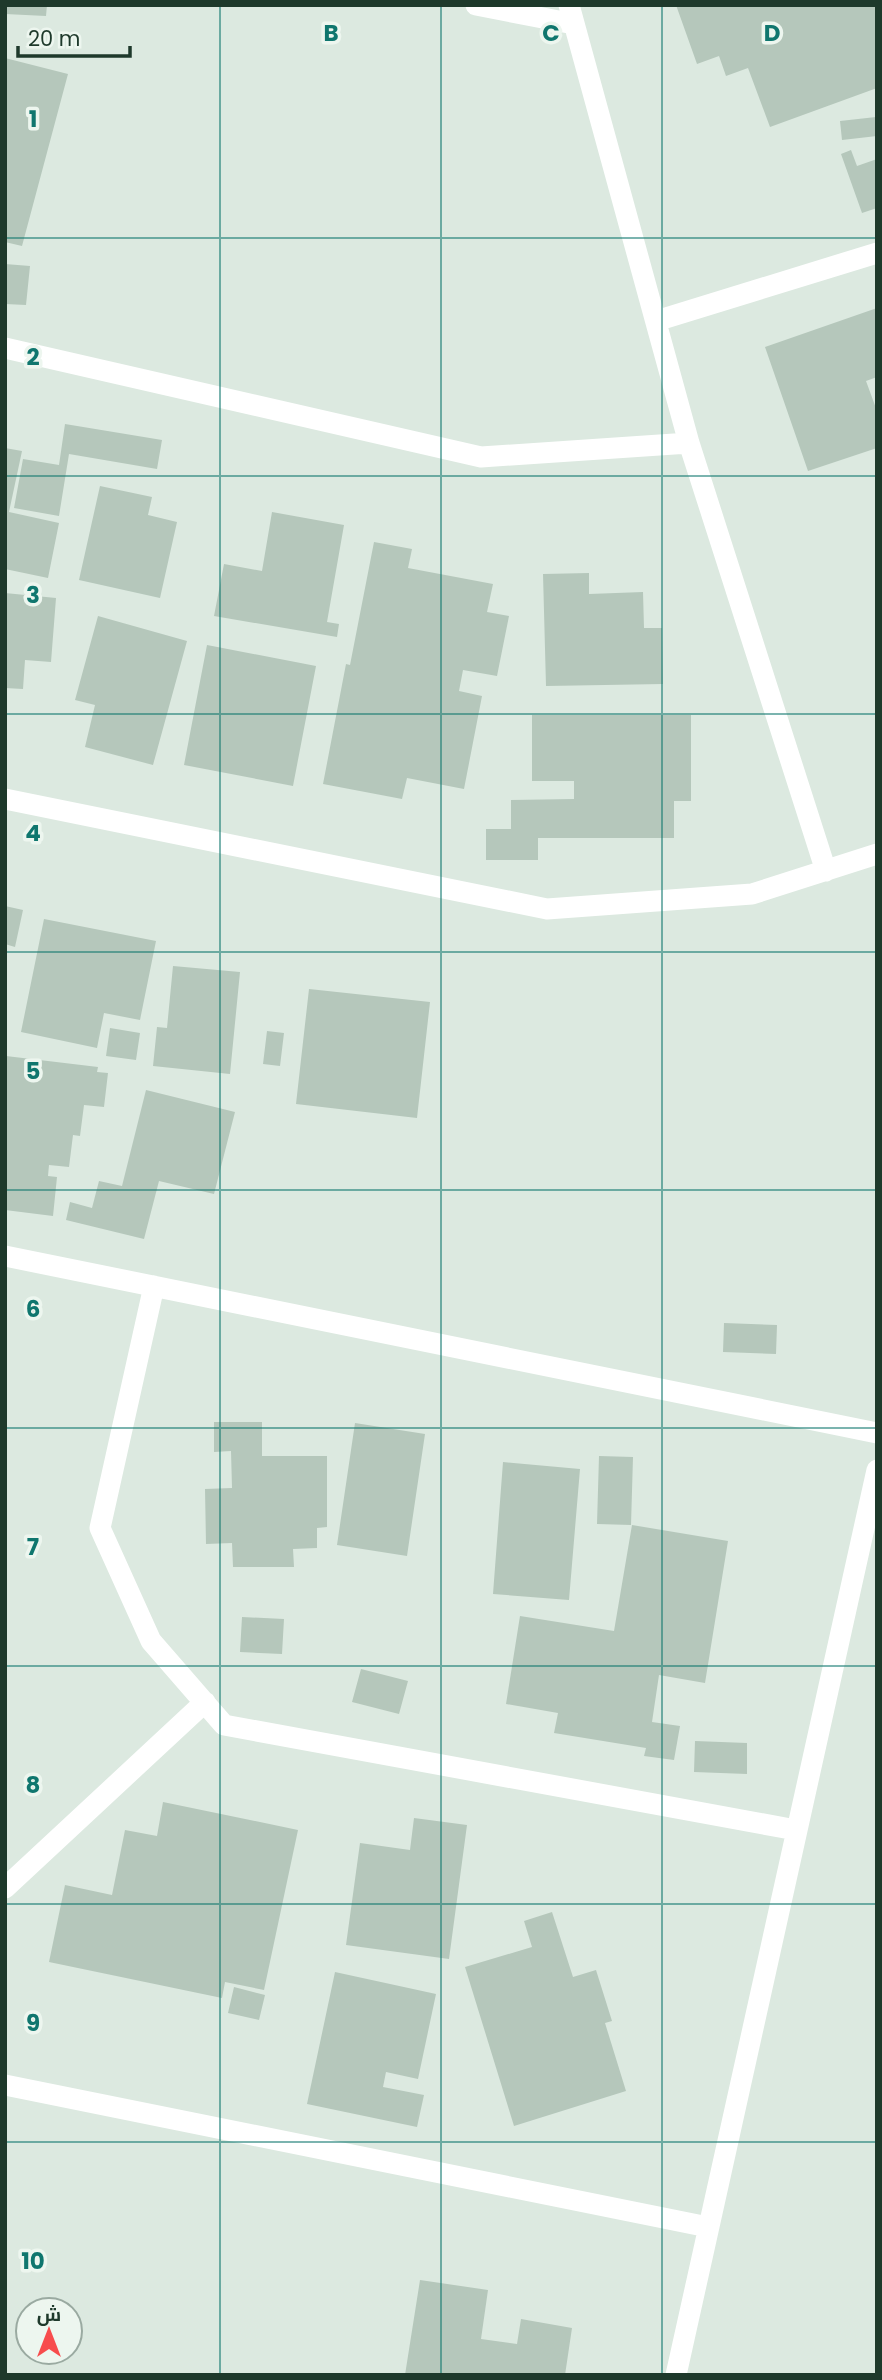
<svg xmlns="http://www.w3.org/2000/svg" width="882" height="2380" viewBox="0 0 882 2380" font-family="Poppins,Cairo,sans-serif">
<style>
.building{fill:#b5c7bb}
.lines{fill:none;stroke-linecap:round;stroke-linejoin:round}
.minor{stroke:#fff;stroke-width:21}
.grid{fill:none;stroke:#0f766e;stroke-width:2;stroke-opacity:0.55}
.grid-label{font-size:23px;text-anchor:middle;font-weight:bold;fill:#0f766e;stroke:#edf6ef;stroke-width:7;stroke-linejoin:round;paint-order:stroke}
</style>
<rect width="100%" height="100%" fill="#dce9e0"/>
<path class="building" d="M5 5H47L46 16 5 14Z
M676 5H877V88L770 127 748 68 726 76 719 56 697 64Z
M5 58 68 74 22 246 5 242Z
M876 117 877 136 842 140 840 121Z
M851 150 857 166 877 159V208L862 213 841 154Z
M5 264 30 266 26 305 5 304Z
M877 308V377L866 381 877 411V448L808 471 765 347Z
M65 424 162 440 157 469 69 454 59 516 14 508 23 459 59 465Z
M5 448 22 451 9 512 59 523 48 578 5 569Z
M100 486 152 497 148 515 177 522 160 598 79 580Z
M272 512 344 525 327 622 339 624 337 637 214 616 224 564 262 571Z
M374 542 412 549 408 568 493 584 487 612 509 616 497 676 463 670 459 691 482 696 464 789 407 778 402 799 323 784 346 664 350 665Z
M589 573V594L643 592 644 628H662L663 684 546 686 543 574Z
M5 593 56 598 51 662 25 660 23 689 5 688Z
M98 616 187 641 153 765 85 747 95 705 75 700Z
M207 645 316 666 293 786 184 765Z
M532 715H691V801H674V838H538V860H486V829H511V800L574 799V781H532Z
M5 906 23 910 15 947 5 944Z
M44 919 156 941 140 1020 104 1013 97 1048 21 1032Z
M173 966 240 972 230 1074 153 1066 157 1027 167 1028Z
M309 989 430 1002 417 1118 296 1104Z
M110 1028 140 1033 136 1060 106 1056Z
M267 1031 284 1033 280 1066 263 1064Z
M6 1056 98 1067 97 1072 108 1073 104 1107 84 1105 80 1136 73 1135 69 1167 49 1165 48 1176 57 1177 53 1216 5 1210Z
M146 1090 235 1112 214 1194 159 1181 144 1239 66 1220 70 1202 92 1208 99 1181 122 1186Z
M724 1323 777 1325 776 1354 723 1352Z
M214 1422H262V1456H327V1527L317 1528V1548L293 1549 294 1567H233L232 1543 206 1544 205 1489 232 1488 231 1451 214 1452Z
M355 1423 425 1434 407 1556 337 1545Z
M599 1456 633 1457 631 1525 597 1524Z
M503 1462 580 1469 569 1600 493 1594Z
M632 1525 728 1541 705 1683 659 1675 652 1722 680 1726 674 1760 644 1756 646 1748 554 1733 558 1713 506 1704 520 1616 614 1631Z
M242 1617 284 1619 282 1654 240 1652Z
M361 1669 408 1681 399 1714 352 1702Z
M695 1741 747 1743V1774L694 1772Z
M163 1802 298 1830 264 1990 225 1982 222 1998 49 1962 65 1885 112 1895 125 1830 157 1836Z
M414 1818 467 1825 449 1959 346 1945 360 1843 410 1850Z
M552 1912 573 1977 596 1970 612 2021 605 2023 626 2091 514 2126 465 1967 532 1947 524 1921Z
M335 1972 436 1994 418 2079 386 2072 383 2087 424 2095 417 2127 307 2104Z
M234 1987 265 1995 259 2020 228 2013Z
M420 2280 488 2290 481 2339 517 2344 521 2319 572 2328 565 2375H405Z"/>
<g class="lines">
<path class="minor" d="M476 5 574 24
M569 5 689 443 826 871
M656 321 877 253
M5 348 481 457 689 443
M5 799 547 909 752 894 877 854
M5 1256 877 1433
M154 1286 100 1528 151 1641 224 1725 796 1830
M5 1888 205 1702
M5 2085 708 2227
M676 2375 877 1470"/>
</g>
<path class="grid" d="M220 5V2375M441 5V2375M662 5V2375M5 238H877M5 476H877M5 714H877M5 952H877M5 1190H877M5 1428H877M5 1666H877M5 1904H877M5 2142H877"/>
<g class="grid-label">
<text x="331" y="41">B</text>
<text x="551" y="41">C</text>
<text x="772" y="41">D</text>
<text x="33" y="127">1</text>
<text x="33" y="365">2</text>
<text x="33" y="603">3</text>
<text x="33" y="841">4</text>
<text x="33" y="1079">5</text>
<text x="33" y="1317">6</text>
<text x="33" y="1555">7</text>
<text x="33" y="1793">8</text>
<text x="33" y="2031">9</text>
<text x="33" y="2269">10</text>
</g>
<rect width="882" height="2380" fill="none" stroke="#1e392b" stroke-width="14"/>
<g transform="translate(49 2331)"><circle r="33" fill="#edf6ef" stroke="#9aaaa1" stroke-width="2"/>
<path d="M0-5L12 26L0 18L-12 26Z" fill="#f74c4d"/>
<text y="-10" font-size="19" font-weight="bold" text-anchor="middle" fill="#1e392b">ش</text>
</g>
<path d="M18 46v10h112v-10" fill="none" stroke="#1e392b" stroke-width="3.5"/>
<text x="28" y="46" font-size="21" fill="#1e392b" stroke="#edf6ef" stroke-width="5" paint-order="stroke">20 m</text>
</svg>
